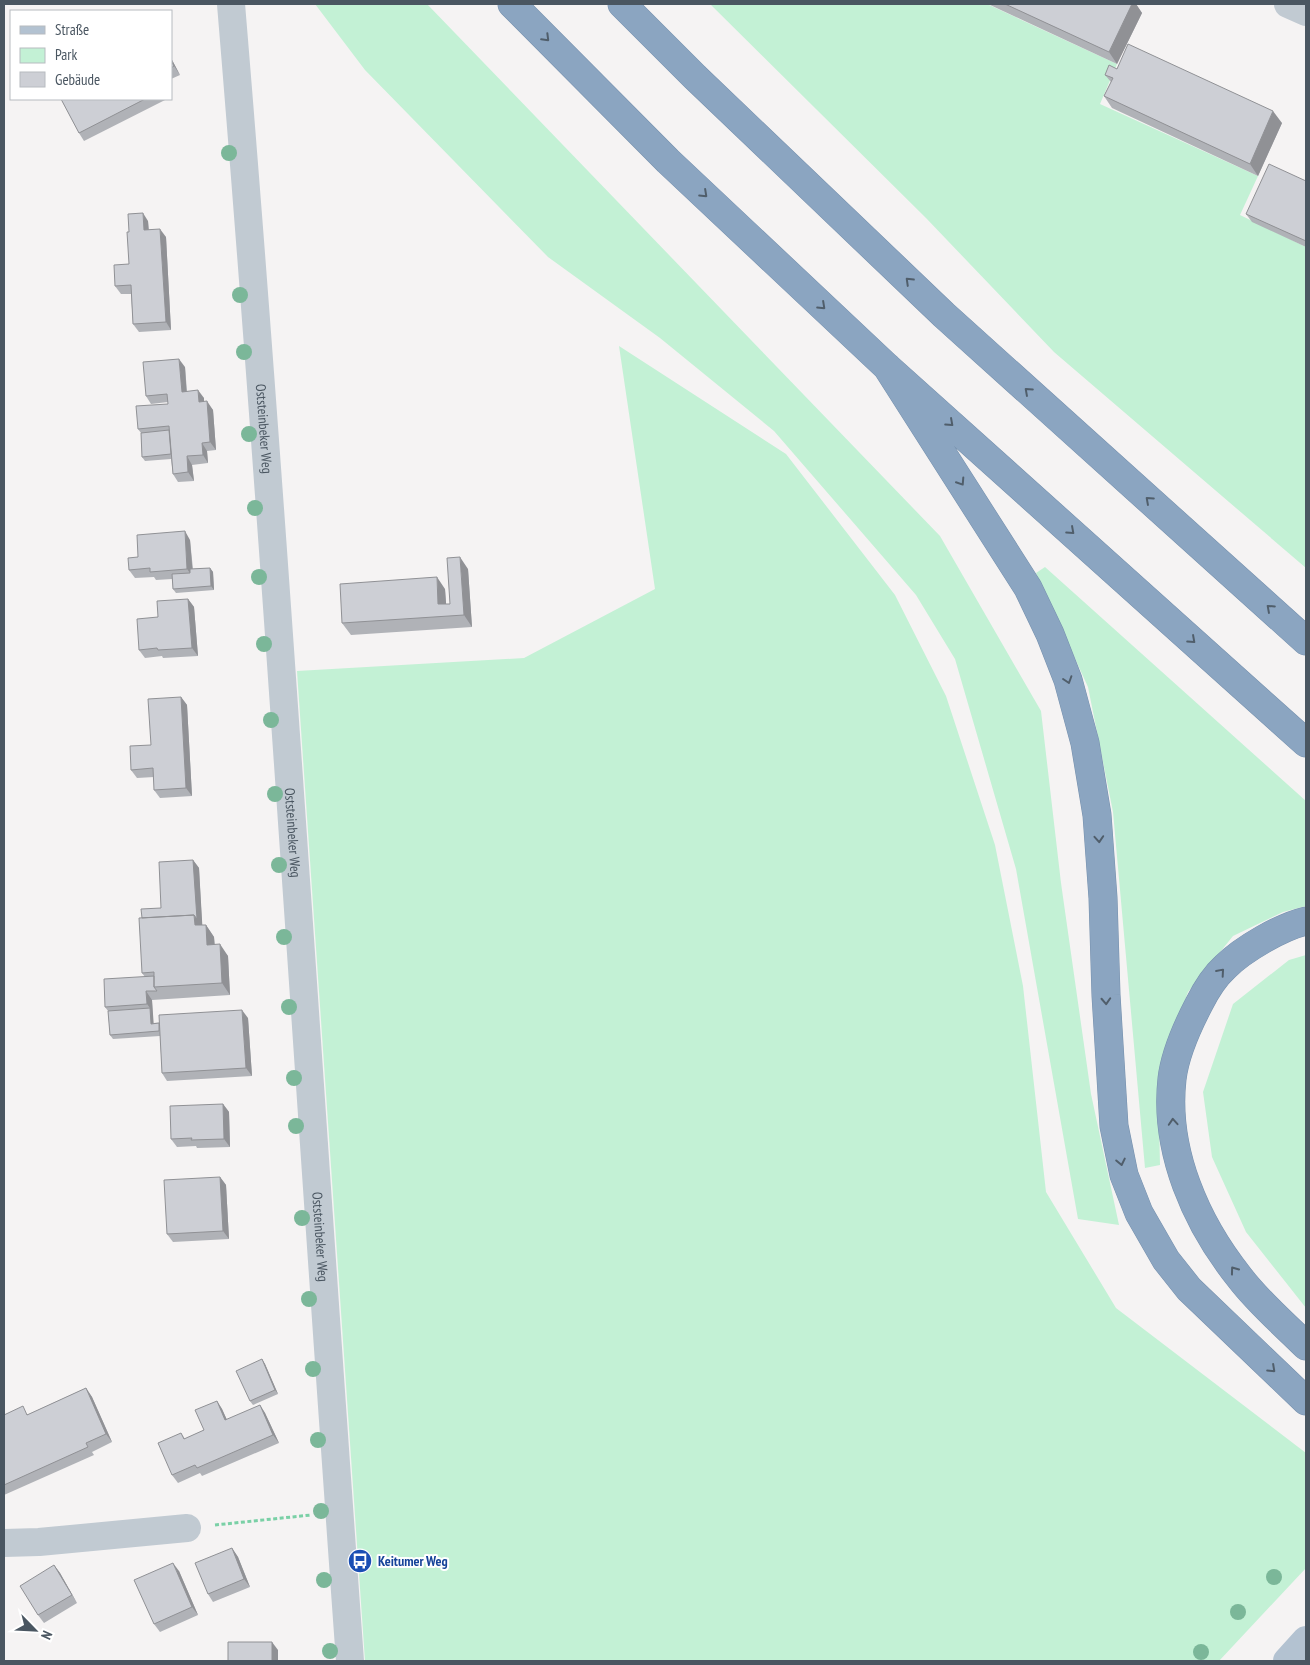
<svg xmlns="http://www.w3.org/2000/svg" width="1310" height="1665" viewBox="0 0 1310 1665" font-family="'PT Sans Narrow',sans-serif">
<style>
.green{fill:#c3f1d5}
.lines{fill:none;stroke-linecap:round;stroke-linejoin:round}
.highway-casing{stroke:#7690ad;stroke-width:29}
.path{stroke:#7ad0a6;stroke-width:3;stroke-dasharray:4 2.5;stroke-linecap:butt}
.minor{stroke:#c1cad2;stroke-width:28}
.major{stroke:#b3c2d1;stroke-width:28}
.highway{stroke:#8ba5c1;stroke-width:28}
.tree{fill:#7bb799}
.wall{fill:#b0b2b7}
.shaded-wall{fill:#909195}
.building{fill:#cdcfd5;stroke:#909195}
.oneway{stroke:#505e6b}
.labels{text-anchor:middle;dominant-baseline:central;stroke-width:4;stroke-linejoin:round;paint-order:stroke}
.street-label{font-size:14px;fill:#4a5661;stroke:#fff}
.transit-label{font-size:14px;font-weight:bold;fill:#164399;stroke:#fff;text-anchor:start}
</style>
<rect width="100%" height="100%" fill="#f5f3f3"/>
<path class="green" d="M315 4H427L940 536 1041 711 1061 883 1091 1094 1119 1225 1078 1219 1016 869 955 659 916 595 774 431 660 338 548 257 365 70Z
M710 4H987L1117 64 1100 104 1258 176 1240 215 1306 247V568L1054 352 926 218Z
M619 346 786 454 895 595 946 696 995 845 1023 986 1046 1192 1116 1308 1306 1453V1568L1219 1661H365L297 671 524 658 655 589Z
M1045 567 1306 801V906L1283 912 1233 936 1188 992 1158 1076 1160 1165 1145 1168 1113 812 1088 687 1036 573Z
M1306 955V1308L1246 1232 1212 1157 1203 1092 1233 1004 1289 960Z"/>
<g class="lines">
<g class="highway-casing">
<path id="highway" d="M512 4 668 161 887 367 1306 743
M622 4 695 77 944 315 1306 641
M887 367 1028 588 1050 634 1068 680 1085 743 1097 815 1103 898 1106 995 1114 1126 1124 1175 1139 1213 1166 1260 1189 1289 1306 1401
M1306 921C1281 927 1243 949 1225 967 1214 977 1205 992 1199 1004 1187 1027 1175 1053 1172 1079 1164 1151 1196 1223 1240 1278 1259 1303 1284 1324 1306 1346"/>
</g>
<path class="path" d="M215 1525 311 1515"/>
<g class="minor">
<path id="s1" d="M231 4C277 556 310 1109 350 1661"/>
<path d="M1288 4 1306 12"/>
<path d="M4 1543 39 1542 187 1528"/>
</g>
<path class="major" d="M1287 1661 1306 1640"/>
<use href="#highway" class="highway"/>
</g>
<g class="tree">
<circle cx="229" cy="153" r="8"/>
<circle cx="240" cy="295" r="8"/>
<circle cx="244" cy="352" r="8"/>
<circle cx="249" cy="434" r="8"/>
<circle cx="255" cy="508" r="8"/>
<circle cx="259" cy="577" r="8"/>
<circle cx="264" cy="644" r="8"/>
<circle cx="271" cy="720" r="8"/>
<circle cx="275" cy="794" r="8"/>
<circle cx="279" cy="865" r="8"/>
<circle cx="284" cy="937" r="8"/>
<circle cx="289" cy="1007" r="8"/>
<circle cx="294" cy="1078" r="8"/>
<circle cx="296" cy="1126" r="8"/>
<circle cx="302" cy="1218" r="8"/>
<circle cx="309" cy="1299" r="8"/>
<circle cx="313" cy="1369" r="8"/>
<circle cx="318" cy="1440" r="8"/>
<circle cx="321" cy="1511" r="8"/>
<circle cx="1274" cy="1577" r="8"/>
<circle cx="324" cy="1580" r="8"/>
<circle cx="1238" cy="1612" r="8"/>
<circle cx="330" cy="1651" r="8"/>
<circle cx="1201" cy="1652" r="8"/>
</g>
<path class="wall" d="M988 4H1136L1142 13 1117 64Z
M171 58 180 75 171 79Z
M1117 69 1282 123 1258 176 1112 108 1104 96 1111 82 1105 75Z
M61 99H167L84 141 79 133Z
M1306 181V247L1252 222 1246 214Z
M148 221 149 230 166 237 171 330 139 332 133 324 131 294H121L115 286 129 264V232Z
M185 367 187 391 204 398V402L213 410 216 450 207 451 208 463 192 465 194 481 178 482 173 474 171 459 145 461 142 457 141 433 138 429 168 404V402L151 404 146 396Z
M190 540 193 569 210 568 213 572 214 590 176 593 173 589 172 579 156 580 154 577 135 578 129 570 138 557Z
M468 569 472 627 351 635 342 623 445 589 446 604H450Z
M188 599 194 607 198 656 163 658 162 656 145 658 139 650 158 617Z
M181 697 187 705 192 796 160 798 154 790V777L137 778 131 770 151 745Z
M193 860 199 868 202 925H206L214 937 215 945 228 956 230 995 152 1000 153 1023 248 1018 252 1076 167 1081 162 1073 160 1036 113 1039 110 1035 108 1011 105 1007 145 977 142 973V918L161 908Z
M223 1104 229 1112 230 1147 197 1148 196 1146 177 1147 171 1139Z
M220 1177 226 1185 229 1239 173 1242 167 1234Z
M262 1359 265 1364 278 1394 253 1405 250 1401Z
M86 1388 92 1397 112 1442 92 1452 94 1455 4 1495V1415L29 1414Z
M217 1401 222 1409 227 1420 260 1405 265 1413 279 1443 202 1476 200 1473 178 1483 172 1475 181 1433 185 1439 204 1430Z
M232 1548 238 1557 250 1587 213 1602 208 1594Z
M54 1565 60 1573 77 1603 44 1623 38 1615Z
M179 1571 198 1615 160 1632 154 1624Z"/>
<path class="shaded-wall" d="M1132 4H1136L1142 13 1117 64 1109 52Z
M171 58 180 75 174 66 171 61Z
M1273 111 1282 123 1258 176 1250 164Z
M143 213 148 221 149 238 144 230Z
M160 229 166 237 171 330 166 322Z
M179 359 185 367 187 400 182 392Z
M198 390 204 398V410L199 402Z
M207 401 213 410 216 450 210 442Z
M202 443 207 451 208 463 203 455Z
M187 456 192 465 194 481 188 472Z
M185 531 190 540 193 577 187 569Z
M460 557 468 569 472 627 464 615Z
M210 568 213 572 214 590 211 586Z
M437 577 445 589 447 616 438 604Z
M188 599 194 607 198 656 192 648Z
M181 697 187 705 192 796 186 788Z
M193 860 199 868 203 937 195 925Z
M206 925 214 937 215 957 207 945Z
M220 944 228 956 230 995 222 983Z
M146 991 152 1000 154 1028 151 1024 150 1008 147 1004Z
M242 1010 248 1018 252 1076 246 1068Z
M223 1104 229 1112 230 1147 224 1139Z
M220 1177 226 1185 229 1239 223 1231Z
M262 1359 265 1364 278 1394 275 1390Z
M86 1388 92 1397 112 1442 106 1434Z
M217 1401 222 1409 231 1429 225 1420Z
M260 1405 265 1413 279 1443 273 1435Z
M232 1548 238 1557 250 1587 244 1579Z
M173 1563 179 1571 198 1615 192 1607Z
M54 1565 60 1573 77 1603 72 1595Z
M272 1642 278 1650V1661H272Z"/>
<path class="building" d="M1005 4H1132L1109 52Z
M1128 44 1273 111 1250 164 1104 96 1113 78 1105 75 1109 65 1117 69Z
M171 61 174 66 171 68Z
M61 99H145L79 133Z
M1269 164 1306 181V241L1246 214Z
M143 213 144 230 160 229 166 322 133 324 131 285 115 286 114 265 129 264 127 232H129L128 214Z
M179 359 182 392 198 390 199 402 207 401 210 442 202 443 203 455 187 456 188 472 173 474 169 426 138 429 136 406 168 404 167 394 146 396 143 362Z
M169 430 171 454 142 457 141 433Z
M185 531 187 569 150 572V568L129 570 128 558 138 557 137 535Z
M460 557 464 615 342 623 340 584 437 577 438 604H450L447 558Z
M210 568 211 586 173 589 172 574 190 573V569Z
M188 599 192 648 158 650 157 648 139 650 137 619 158 617 157 601Z
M181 697 186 788 154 790 153 768 131 770 130 746 151 745 148 699Z
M193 860 197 919 194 915 142 918 141 909 161 908 159 862Z
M194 915 195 925H206L207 945 220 944 222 983 154 987V972L142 973 139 918Z
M154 976V987L157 991H146L147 1004 105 1007 104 979Z
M150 1008 151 1024 159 1023V1031L110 1035 108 1011Z
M242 1010 246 1068 162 1073 159 1015Z
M223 1104 224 1139 191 1140 192 1138 171 1139 170 1106Z
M220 1177 223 1231 167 1234 164 1180Z
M262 1359 275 1390 250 1401 236 1371Z
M86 1388 106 1434 86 1443 88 1447 4 1485V1415L23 1406 27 1415Z
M217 1401 225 1420 260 1405 273 1435 197 1468 195 1465 172 1475 158 1443 181 1433 184 1439 204 1430 195 1410Z
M232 1548 244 1579 208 1594 195 1563Z
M173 1563 192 1607 154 1624 134 1580Z
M54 1565 72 1595 38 1615 20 1586Z
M228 1642H272V1661H228Z"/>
<defs><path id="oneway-chevron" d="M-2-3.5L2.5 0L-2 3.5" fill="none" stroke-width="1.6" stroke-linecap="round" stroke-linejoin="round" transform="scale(1.25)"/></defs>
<g class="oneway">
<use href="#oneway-chevron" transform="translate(546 38) rotate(45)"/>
<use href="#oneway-chevron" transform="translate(704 194) rotate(43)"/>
<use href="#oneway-chevron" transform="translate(909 281) rotate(-136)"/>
<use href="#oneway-chevron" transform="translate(822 306) rotate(43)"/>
<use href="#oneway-chevron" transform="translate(1028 391) rotate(-138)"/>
<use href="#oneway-chevron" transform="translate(950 423) rotate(42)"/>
<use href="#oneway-chevron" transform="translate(961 482) rotate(57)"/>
<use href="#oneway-chevron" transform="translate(1149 500) rotate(-138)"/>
<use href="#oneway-chevron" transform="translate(1071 531) rotate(42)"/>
<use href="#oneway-chevron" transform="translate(1270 608) rotate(-138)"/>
<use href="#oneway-chevron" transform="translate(1192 640) rotate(42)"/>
<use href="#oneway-chevron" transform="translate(1068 680) rotate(72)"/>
<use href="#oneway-chevron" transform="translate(1099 839) rotate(86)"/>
<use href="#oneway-chevron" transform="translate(1221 972) rotate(-49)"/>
<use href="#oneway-chevron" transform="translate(1106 1001) rotate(87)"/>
<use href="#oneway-chevron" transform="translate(1173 1122) rotate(-94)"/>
<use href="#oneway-chevron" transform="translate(1121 1162) rotate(78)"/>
<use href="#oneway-chevron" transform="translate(1234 1270) rotate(-126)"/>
<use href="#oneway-chevron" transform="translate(1272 1369) rotate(43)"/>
</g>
<defs>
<g id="bus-disc" transform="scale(1.25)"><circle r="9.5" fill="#1a4fb4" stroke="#fff"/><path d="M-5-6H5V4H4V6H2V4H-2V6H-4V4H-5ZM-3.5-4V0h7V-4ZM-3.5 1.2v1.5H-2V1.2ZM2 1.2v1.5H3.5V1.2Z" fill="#fff"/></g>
</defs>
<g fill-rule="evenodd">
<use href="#bus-disc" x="360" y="1561"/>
</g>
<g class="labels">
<g class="street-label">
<text stroke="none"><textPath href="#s1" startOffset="426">Oststeinbeker Weg</textPath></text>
<text stroke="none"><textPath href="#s1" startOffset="831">Oststeinbeker Weg</textPath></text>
<text stroke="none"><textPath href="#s1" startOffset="1236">Oststeinbeker Weg</textPath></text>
</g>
<g class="transit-label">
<text x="378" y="1561">Keitumer Weg</text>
</g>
</g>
<rect width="1310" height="1665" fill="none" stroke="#4a5661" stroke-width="10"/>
<rect x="10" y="10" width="162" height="90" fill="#ffffff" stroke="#b7bbc0"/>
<rect x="20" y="26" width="25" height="8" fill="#b3c2d1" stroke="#b7bbc0"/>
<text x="55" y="35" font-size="15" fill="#4a5661">Straße</text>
<rect x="20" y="48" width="25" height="15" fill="#c3f1d5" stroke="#b7bbc0"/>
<text x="55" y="60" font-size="15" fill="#4a5661">Park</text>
<rect x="20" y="72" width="25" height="15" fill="#cdcfd5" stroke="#b7bbc0"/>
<text x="55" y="85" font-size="15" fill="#4a5661">Gebäude</text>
<g transform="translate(35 1630) rotate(114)" stroke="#ffffff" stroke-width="4" paint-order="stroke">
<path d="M0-4L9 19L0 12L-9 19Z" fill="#4a5661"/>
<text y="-8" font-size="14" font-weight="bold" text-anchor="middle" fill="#4a5661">N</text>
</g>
</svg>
